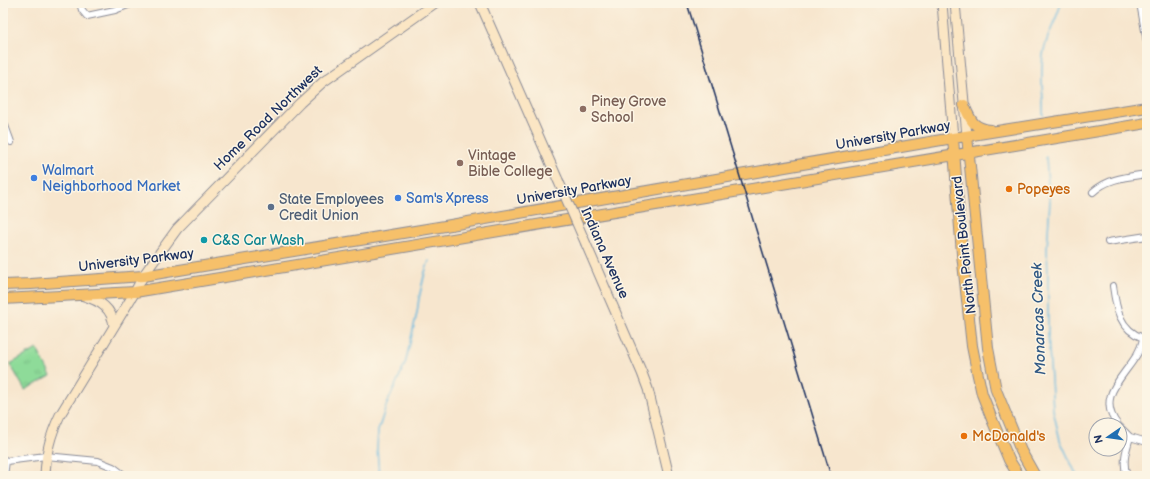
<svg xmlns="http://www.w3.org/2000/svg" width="1150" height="479" viewBox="0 0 1150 479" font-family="'Balsamiq Sans',sans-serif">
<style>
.park{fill:url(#park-tufts);stroke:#54857c}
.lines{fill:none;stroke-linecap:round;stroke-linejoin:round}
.stream{stroke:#61b7de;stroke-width:1.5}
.street-casing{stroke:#898a96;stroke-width:8}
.secondary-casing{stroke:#898a96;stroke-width:11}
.primary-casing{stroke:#898a96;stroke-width:12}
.street{stroke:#fff;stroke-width:6}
.secondary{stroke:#fbe6c4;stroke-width:9}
.primary{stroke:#f6c06b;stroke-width:10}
.rail{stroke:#1b2f5e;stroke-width:1.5}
.secondary-bridge-casing{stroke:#898a96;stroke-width:11;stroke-linecap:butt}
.secondary-bridge{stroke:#fbe6c4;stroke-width:9}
.education-dot{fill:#8d6e63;stroke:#fcf5e5;stroke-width:1.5}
.shop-dot{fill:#3f7fe0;stroke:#fcf5e5;stroke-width:1.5}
.food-dot{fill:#e8710a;stroke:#fcf5e5;stroke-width:1.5}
.service-dot{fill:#5c6f8a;stroke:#fcf5e5;stroke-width:1.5}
.culture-dot{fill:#0f9aa8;stroke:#fcf5e5;stroke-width:1.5}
.labels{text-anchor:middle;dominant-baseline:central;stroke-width:3;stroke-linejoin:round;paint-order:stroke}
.education-label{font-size:14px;fill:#785e54;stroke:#fcf5e5;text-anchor:start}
.street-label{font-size:14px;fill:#1b2f5e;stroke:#fcf5e5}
.shop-label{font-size:14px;fill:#366cbe;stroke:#fcf5e5;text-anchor:start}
.food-label{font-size:14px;fill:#c56008;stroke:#fcf5e5;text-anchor:start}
.service-label{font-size:14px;fill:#4e5e75;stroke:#fcf5e5;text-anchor:start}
.culture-label{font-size:14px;fill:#0d838f;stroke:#fcf5e5;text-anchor:start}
.water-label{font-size:15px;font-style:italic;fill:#305884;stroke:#fcf5e5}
</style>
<defs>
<pattern id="park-tufts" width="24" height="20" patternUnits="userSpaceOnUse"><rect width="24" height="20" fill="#8edb99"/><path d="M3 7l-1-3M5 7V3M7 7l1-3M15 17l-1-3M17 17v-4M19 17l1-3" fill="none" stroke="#7abc86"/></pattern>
</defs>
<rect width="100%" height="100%" fill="#fcf5e5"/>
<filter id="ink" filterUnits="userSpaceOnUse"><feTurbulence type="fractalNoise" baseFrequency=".025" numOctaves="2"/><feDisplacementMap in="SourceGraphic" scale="8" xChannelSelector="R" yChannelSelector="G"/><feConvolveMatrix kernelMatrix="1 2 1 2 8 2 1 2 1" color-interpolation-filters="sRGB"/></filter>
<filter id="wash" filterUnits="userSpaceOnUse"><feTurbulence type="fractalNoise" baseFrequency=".012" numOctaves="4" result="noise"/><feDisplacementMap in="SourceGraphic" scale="16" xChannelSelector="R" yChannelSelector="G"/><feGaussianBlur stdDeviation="0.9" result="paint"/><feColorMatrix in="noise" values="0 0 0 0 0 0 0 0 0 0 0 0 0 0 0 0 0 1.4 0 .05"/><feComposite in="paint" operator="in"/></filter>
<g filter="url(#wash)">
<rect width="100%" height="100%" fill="#f7e6ce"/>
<path class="park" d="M37 349 51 376 25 390 10 364Z"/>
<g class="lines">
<path class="stream" d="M1043 115C1044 94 1039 71 1044 50 1048 33 1057 19 1061 3
M1046 157 1049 198 1050 200 1047 249 1048 275V334L1053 410 1060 440 1077 476
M379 476 377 448 378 431 386 406 405 364 417 313 419 298 425 272 429 261"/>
</g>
</g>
<g filter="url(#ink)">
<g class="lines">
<g class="street-casing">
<path id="street" d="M80 3 82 10 87 16 115 10 133 3
M1140 3 1147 42
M3 120 11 142
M1093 192C1108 178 1127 177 1147 174
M1108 242 1147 236
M1113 286C1116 308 1119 329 1143 338 1139 369 1090 391 1118 425
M1120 427 1130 437 1147 442
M3 459 6 461 46 456 98 461 113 467 125 476
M4 476 6 461
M1127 476C1122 463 1126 450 1130 437"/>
</g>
<g class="secondary-casing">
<path id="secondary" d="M480 3 558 180
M942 3 953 138
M955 3 967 136
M586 244 642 373 648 389 669 476
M84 296C100 301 112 308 114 326
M45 476C46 452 50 436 60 415L135 292 143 276 177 229 300 103 323 82 435 3"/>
</g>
<g class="primary-casing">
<path id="primary" d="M964 105C971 121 973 128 991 130
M967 136 988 348 996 390 1021 451 1035 476
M953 138 962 254 972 346 977 371 982 394 993 422 1009 460 1019 476
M3 285 31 284 143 276 445 226 953 138 1147 107
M3 299 135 292 1147 123"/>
</g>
<use href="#street" class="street"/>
<use href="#secondary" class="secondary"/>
<use href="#primary" class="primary"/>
<path class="rail" d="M687 3 831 476"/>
<g class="secondary-bridge-casing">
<path id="secondary-bridge" d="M558 180 586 244"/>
</g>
<use href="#secondary-bridge" class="secondary-bridge"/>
</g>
</g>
<g class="education-dot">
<circle cx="583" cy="109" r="4"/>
<circle cx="460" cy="163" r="4"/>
</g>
<g class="shop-dot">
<circle cx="34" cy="178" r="4"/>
<circle cx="398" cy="198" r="4"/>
</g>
<g class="food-dot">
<circle cx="1009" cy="189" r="4"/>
<circle cx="964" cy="436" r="4"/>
</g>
<circle class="service-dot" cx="271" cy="207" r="4"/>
<circle class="culture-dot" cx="204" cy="240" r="4"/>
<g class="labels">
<g class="education-label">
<text x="591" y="101">Piney Grove<tspan x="591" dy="16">School</tspan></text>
<text x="468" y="155">Vintage<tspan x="468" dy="16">Bible College</tspan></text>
</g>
<g class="street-label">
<text transform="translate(268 118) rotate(-44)">Home Road Northwest</text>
<text transform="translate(893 135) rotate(-10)">University Parkway</text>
<text transform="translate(574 190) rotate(-10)">University Parkway</text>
<text transform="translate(964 245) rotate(-96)">North Point Boulevard</text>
<text transform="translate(605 253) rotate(66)">Indiana Avenue</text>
<text transform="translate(136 260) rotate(-7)">University Parkway</text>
</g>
<g class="shop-label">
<text x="42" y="170">Walmart<tspan x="42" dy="16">Neighborhood Market</tspan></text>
<text x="406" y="198">Sam's Xpress</text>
</g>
<g class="food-label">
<text x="1017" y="189">Popeyes</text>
<text x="972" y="436">McDonald's</text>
</g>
<g class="service-label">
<text x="279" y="199">State Employees<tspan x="279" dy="16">Credit Union</tspan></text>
</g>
<g class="culture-label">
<text x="212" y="240">C&amp;S Car Wash</text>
</g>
<g class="water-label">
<text transform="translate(1039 319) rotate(-92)">Monarcas Creek</text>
</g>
</g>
<rect width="1150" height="479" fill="none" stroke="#fcf5e5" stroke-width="16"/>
<g transform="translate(1108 437) rotate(257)"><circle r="19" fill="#fcf5e5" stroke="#a2a6af"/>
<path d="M0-3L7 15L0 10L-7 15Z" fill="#1f6fb2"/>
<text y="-6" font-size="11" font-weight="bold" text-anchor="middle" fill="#1b2f5e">N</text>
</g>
</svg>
